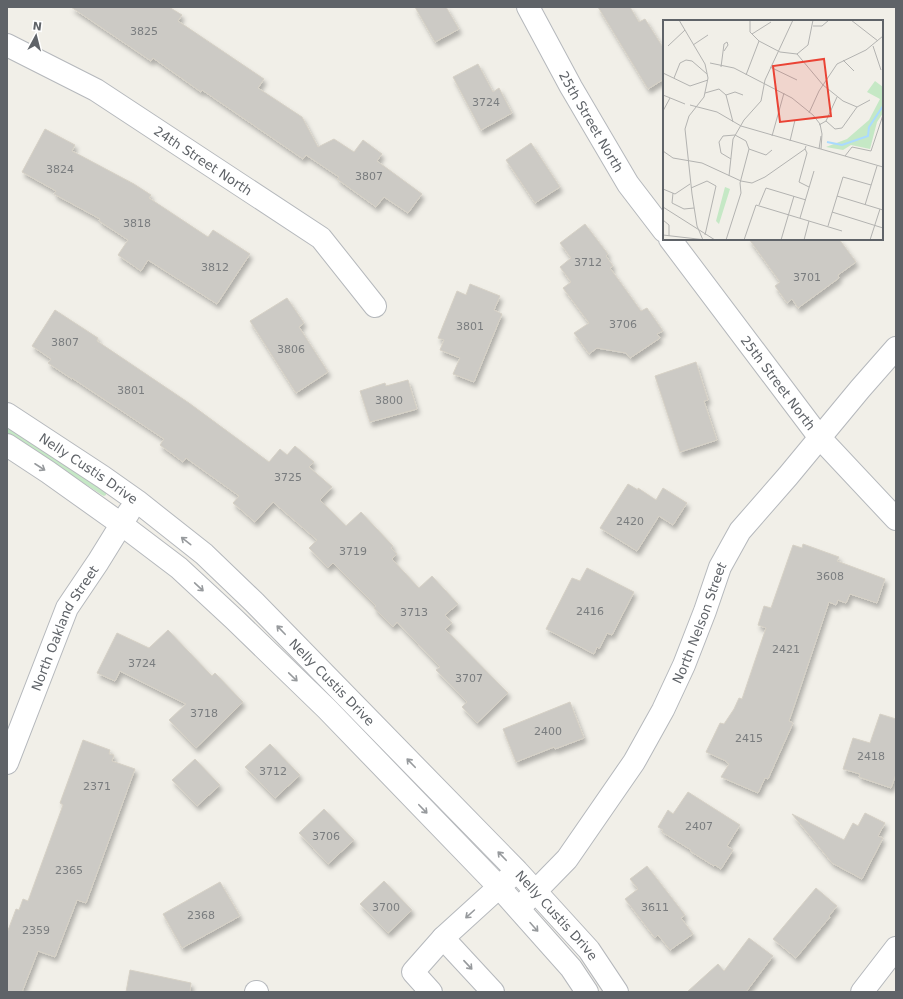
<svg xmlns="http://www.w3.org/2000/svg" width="903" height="999" viewBox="0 0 903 999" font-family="'DejaVu Sans',sans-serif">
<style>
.green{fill:#c5e8c5}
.building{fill:#cccac5;stroke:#d6d1c6;filter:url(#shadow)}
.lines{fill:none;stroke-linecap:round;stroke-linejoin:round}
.minor-casing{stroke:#b5b8bc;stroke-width:24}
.minor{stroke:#fff;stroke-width:22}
.oneway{stroke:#979a9d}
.labels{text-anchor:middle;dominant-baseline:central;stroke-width:3.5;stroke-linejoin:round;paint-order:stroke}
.number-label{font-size:11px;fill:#7a7d7f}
.street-label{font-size:13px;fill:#5f6368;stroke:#fff}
.inset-river{fill:none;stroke:#aadaff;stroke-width:2}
.inset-road{fill:none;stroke:#b3b3b1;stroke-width:1}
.view{fill:#ea4335;fill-opacity:0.15;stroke:#ea4335;stroke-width:2}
.inset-edge{fill:none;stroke:#5f6368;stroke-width:2}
</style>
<defs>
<filter id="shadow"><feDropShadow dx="2.5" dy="4.5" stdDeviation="2" flood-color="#0004"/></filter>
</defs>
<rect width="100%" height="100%" fill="#f1efe8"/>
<path class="green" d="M7 426 104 490 106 492V495L104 496 102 495 7 433Z"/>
<path class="building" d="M71 7H169L182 15 178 21 264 79 258 88 302 117 318 147 334 139 354 152 363 140 382 154 377 161 422 194 408 213 384 197 376 207 337 179 339 177 306 155 303 159 202 90 201 92 153 58 151 61Z
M415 7H446L459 29 435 42Z
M598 7H630L639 22 645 19 664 49V79L648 89Z
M478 64 493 92 499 88 512 113 481 130 453 77Z
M45 129 75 145 72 151 134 184 151 195 149 198 208 237 213 230 250 254 217 304 148 260 141 271 118 255 128 240 99 221 100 219 54 194 56 191 22 172Z
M531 143 560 187 535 203 506 160Z
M585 224 608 254 606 256 613 266 610 268 641 311 647 308 663 331 657 334 660 338 630 358 626 353 597 348 589 354 574 333 589 323 563 288 571 282 560 267 571 258 560 243Z
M749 239H839L856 262 838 275 839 278 798 308 792 299 787 303 775 286 780 282Z
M470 284 500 296 494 310 502 314 474 382 453 374 460 358 440 350 444 340 438 338 457 291 466 295Z
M287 298 304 323 299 327 328 372 296 393 250 321Z
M55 310 98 338 97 341 189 403 269 462 280 449 287 455 295 446 314 462 309 467 332 487 320 500 346 526 361 512 393 546 391 548 397 554 392 559 419 588 432 576 458 604 445 615 452 623 445 629 508 693 477 723 462 707 467 702 436 670 440 667 397 622 393 627 374 608 376 606 333 563 328 568 309 548 317 540 273 502 255 522 233 503 239 496 186 458 183 462 160 445 164 439 72 378V379L48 363 51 359 32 346Z
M696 362 708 400 704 401 717 440 680 452 655 376Z
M408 380 417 409 370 422 360 391 385 383 386 386Z
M628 484 638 490V488L656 500 663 488 687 503 673 525 659 516 637 551 600 528Z
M803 544 839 557 837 561 885 579 877 603 850 594 846 603 838 600 836 605 829 602 789 721 793 723 768 779 765 778 758 793 721 777 729 764 726 762V761L706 752 720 723 724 724 734 709 739 698 742 699 766 628 758 625 764 606 771 608 793 545 802 548Z
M587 568 634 592 612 635 607 633 599 649 597 647 594 654 546 629 572 578 580 581Z
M168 630 212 676 215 673 243 702 196 748 169 720 186 704 120 671 115 681 97 673 117 633 149 648Z
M570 702 584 738 555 749 554 747 516 762 503 729Z
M880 714 896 719V774L891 788 859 777 860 774 843 769 853 738 870 743Z
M83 740 110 750 109 754 114 755 112 761 135 769 86 903 77 900 55 957 38 951 22 992H7V933L16 909 19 910 23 899 28 901 63 805 60 803Z
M270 744 300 775 275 798 245 767Z
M195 759 220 785 197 806 172 780Z
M688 792 740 825 727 846 733 850 721 869 715 865 714 866 690 851 691 850 662 832 663 830 658 827 668 810 673 814Z
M324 809 354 840 328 864 299 833Z
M865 813 885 823 878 836 883 838 862 879 832 863 792 814 844 840 853 823 858 826Z
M647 866 685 915 681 918 693 934 670 950 658 935 655 938 625 899 638 889 630 879Z
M384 881 412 910 388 933 360 904Z
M220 882 240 916 182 948 163 914Z
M816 888 837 906 829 916 830 917 796 958 773 939Z
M749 938 773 956 746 992H687L718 964 724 971Z
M130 970 191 983 190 992H126Z"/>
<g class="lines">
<g class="minor-casing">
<g id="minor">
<path id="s1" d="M528 7 571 87 628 184 664 231"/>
<path id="s2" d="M7 45 96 90 321 238 375 306"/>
<path id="s3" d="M670 239 820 438 896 519"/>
<path id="s4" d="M7 414 103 477 137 501 204 554 254 602 517 871 589 950 617 992"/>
<path d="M7 445 48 472 121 524 179 568 234 619 327 709 499 887 571 968 587 992"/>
<path id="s5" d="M7 763 67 608 98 562 129 512"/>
<path id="s6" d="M525 902 567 859 634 762 663 710 684 665 705 611 720 567 740 531 788 476 860 389 896 348"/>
<path d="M443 938 493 992"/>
<path d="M256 992H257"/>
<path d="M431 992 413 972 443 938 509 878"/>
<path d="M862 992 896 948"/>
</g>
</g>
<use href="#minor" class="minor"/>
</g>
<defs><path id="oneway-shaft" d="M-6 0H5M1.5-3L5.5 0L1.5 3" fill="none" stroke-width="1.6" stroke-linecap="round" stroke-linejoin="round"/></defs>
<g class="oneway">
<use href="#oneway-shaft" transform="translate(40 467) rotate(33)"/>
<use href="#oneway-shaft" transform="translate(186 541) rotate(-142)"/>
<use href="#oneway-shaft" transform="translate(199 587) rotate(43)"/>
<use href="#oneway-shaft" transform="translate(281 630) rotate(-134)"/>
<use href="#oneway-shaft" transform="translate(293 677) rotate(44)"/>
<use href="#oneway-shaft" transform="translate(411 763) rotate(-134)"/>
<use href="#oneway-shaft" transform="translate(423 809) rotate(46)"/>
<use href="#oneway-shaft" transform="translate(502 856) rotate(-134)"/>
<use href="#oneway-shaft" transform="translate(470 914) rotate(138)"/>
<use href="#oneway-shaft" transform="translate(534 927) rotate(48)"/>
<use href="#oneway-shaft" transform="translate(468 965) rotate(47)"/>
</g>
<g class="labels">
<g class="number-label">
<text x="144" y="31">3825</text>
<text x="486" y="102">3724</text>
<text x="60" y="169">3824</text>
<text x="369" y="176">3807</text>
<text x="137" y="223">3818</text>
<text x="588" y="262">3712</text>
<text x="215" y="267">3812</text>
<text x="807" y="277">3701</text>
<text x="623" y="324">3706</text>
<text x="470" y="326">3801</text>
<text x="65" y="342">3807</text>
<text x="291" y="349">3806</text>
<text x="131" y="390">3801</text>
<text x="389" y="400">3800</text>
<text x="288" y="477">3725</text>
<text x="630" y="521">2420</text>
<text x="353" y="551">3719</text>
<text x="830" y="576">3608</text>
<text x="590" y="611">2416</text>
<text x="414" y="612">3713</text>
<text x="786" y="649">2421</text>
<text x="142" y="663">3724</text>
<text x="469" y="678">3707</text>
<text x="204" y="713">3718</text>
<text x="548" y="731">2400</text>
<text x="749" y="738">2415</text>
<text x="871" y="756">2418</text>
<text x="273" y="771">3712</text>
<text x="97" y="786">2371</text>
<text x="699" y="826">2407</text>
<text x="326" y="836">3706</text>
<text x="69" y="870">2365</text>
<text x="386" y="907">3700</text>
<text x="655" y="907">3611</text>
<text x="201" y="915">2368</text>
<text x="36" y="930">2359</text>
</g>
<g class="street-label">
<text stroke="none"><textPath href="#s1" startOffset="131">25th Street North</textPath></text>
<text stroke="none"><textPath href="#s2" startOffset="228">24th Street North</textPath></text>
<text stroke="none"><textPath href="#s3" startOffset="180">25th Street North</textPath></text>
<text stroke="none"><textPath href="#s4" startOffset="98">Nelly Custis Drive</textPath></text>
<text stroke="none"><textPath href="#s6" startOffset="332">North Nelson Street</textPath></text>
<text stroke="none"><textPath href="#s5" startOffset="147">North Oakland Street</textPath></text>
<text stroke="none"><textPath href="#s4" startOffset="423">Nelly Custis Drive</textPath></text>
<text stroke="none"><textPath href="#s4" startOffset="747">Nelly Custis Drive</textPath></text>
</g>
</g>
<g transform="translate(663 20)">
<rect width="220" height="220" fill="#f1efe8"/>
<path d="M212 61 220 67V93L214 102 207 129 188 125 180 130 163 127 184 119 206 100 217 79 204 72ZM62 167 67 169 56 204 53 201Z" fill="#c5e8c5"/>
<path class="inset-river" d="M164 122 179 125 205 116 206 107 220 86"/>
<path class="inset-road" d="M16 0 42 44 45 58 41 77 26 96 22 109 29 174 34 206 40 220M87 0V12L96 21 117 32 134 34 160 65 180 81 194 87M188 0 215 21M150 6H159L166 0M89 14 108 2M30 25 45 15M5 26 22 10M210 26 218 50M134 34 145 25 150 0M180 40 191 51M47 43 71 48 129 78 150 95 157 104 159 114 158 129M58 47 61 24 64 22 65 25 61 31M107 47 134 60M0 53 27 66 45 60M83 55 96 21M11 58 17 43 23 40 29 41 44 54M42 73 56 69 63 75M0 75 22 84M63 75 70 102M63 75 72 72 80 75M27 85 54 92 78 106 220 147M0 91 7 78M146 93 156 71 174 44 203 30 220 16M163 101 172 109 179 108 194 87 207 80M156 105 163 101 174 77M109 116 121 73M127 121 132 100M86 129 103 135 109 130M142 129 144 133 136 162 146 167M156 129 158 116M0 131 10 138 39 143 78 161 89 163 102 157 142 129 143 126M182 136 189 127 208 131 220 95M66 156 70 119 81 100 98 81 102 60 130 0M28 168 44 161 53 166 42 215M0 169 12 174 27 164M10 173 9 183 21 189 31 188M174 176 220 190M96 185 103 168 143 180M202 185 214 146M0 187 52 220M169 192 220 208M137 198 151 151M0 200 6 205V216M165 206 180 157 208 165M0 215 43 220M63 220 78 173 77 163 86 129 83 121 72 115 60 116 56 122 58 133 68 139M81 220 93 185 179 211M118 220 131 176M141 220 146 201M207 220 217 189"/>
<path class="view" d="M161 39 168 96 117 102 110 46Z"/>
<rect width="220" height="220" class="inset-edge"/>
</g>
<rect width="903" height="999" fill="none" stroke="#5f6368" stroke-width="16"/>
<g transform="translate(36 36) rotate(7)" stroke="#ffffff" stroke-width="3" paint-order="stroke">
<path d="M0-3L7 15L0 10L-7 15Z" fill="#5f6368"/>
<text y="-6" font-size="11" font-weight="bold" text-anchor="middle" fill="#5f6368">N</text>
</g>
</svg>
